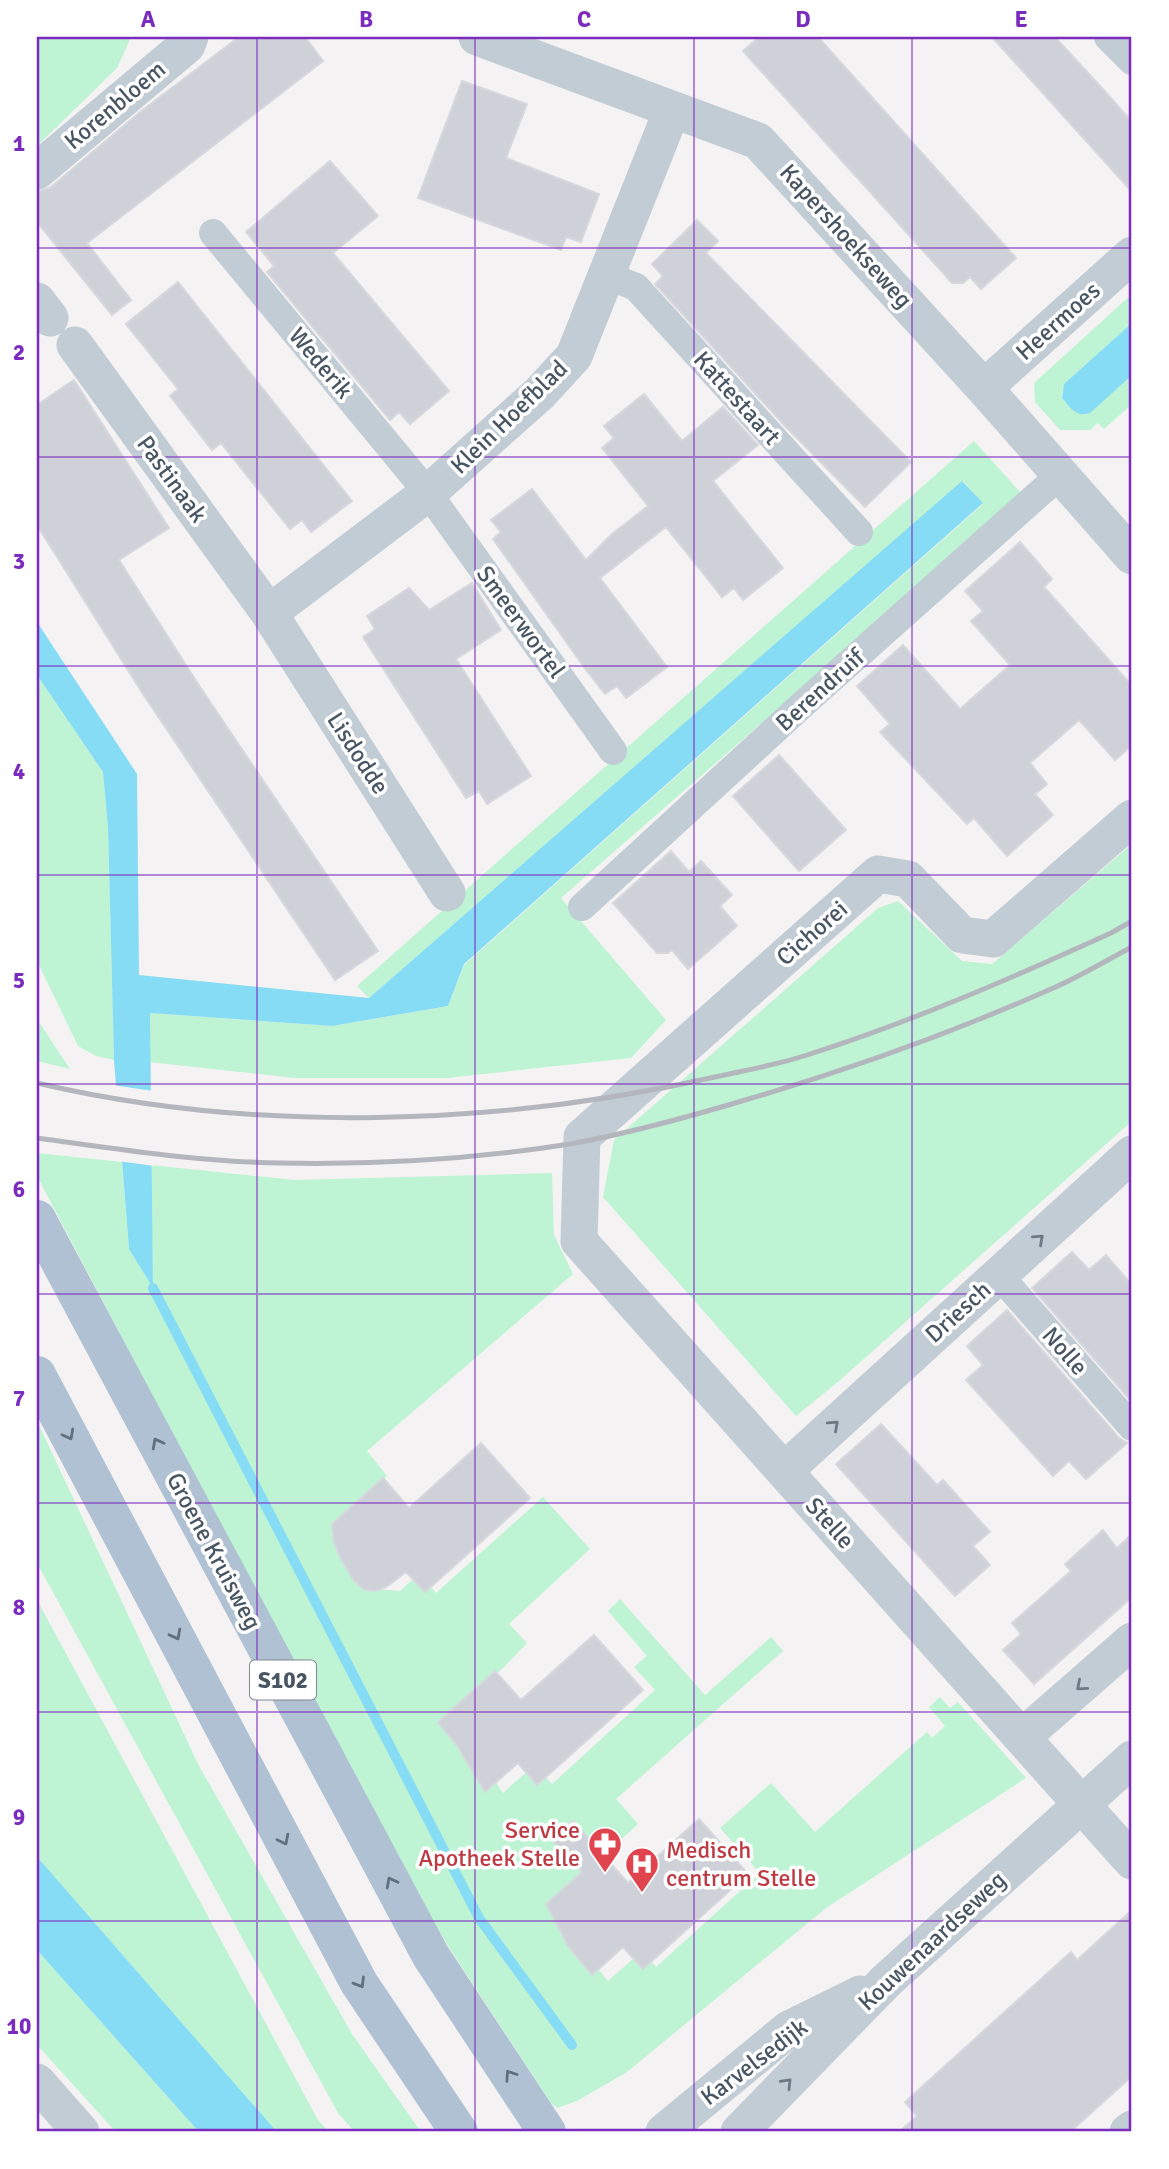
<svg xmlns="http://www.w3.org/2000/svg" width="1169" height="2169" viewBox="0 0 1169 2169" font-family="Signika,sans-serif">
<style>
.green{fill:#bef4d4}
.water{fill:#87dcf5}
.pier{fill:#f4f2f2}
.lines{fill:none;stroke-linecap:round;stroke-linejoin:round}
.stream{stroke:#87dcf5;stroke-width:10}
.building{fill:#ced1d8;stroke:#d6d8de;stroke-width:2}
.pedestrian{stroke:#c2ccd5;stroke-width:28}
.minor{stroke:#c2ccd5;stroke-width:37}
.primary{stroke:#b0c1d3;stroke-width:38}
.rail{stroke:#b3b7bd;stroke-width:5}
.oneway{stroke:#6d7984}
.oneway2{stroke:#62707e}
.grid{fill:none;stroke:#7b2cbf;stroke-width:2;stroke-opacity:0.55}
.labels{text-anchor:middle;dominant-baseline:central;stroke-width:7;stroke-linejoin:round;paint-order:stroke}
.shield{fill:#fff;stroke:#7f8891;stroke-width:2}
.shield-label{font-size:23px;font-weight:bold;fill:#485562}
.street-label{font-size:24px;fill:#485562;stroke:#fff}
.health-label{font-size:24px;fill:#be3a42;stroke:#fff;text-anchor:end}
.neatline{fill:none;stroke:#7b2cbf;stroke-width:2.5}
.grid-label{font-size:23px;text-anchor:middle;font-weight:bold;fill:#7b2cbf}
</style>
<rect width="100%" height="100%" fill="#f4f2f2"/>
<path class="green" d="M37 37H131L117 68 37 146Z
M1132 294V323L1070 379C1064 385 1062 389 1062 398L1086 415 1132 375V404L1104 429 1098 423 1090 430H1060L1035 402 1034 383Z
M974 441 1023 495 561 898 666 1020 631 1058 447 1078H295L149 1062 150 1013 332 1026 448 1006 464 965 983 504 963 481 369 998 357 986Z
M37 675 103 772 108 828 114 1060 96 1056 78 1046 37 961Z
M1132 844V1121L839 1381 796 1416 603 1197 614 1140 878 908 898 901 962 961 992 964Z
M37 1019 70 1069 37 1061Z
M37 1153 122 1162 129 1249 153 1287 151 1165 295 1180 552 1173 554 1235 573 1274 367 1451 387 1476 339 1521 375 1589 400 1591 419 1574 436 1593 543 1497 590 1549 509 1624 527 1643 505 1666 447 1719 474 1749 503 1793 534 1765 552 1784 655 1690 634 1667 647 1656 608 1611 620 1599 705 1695 771 1637 783 1651 616 1799 638 1824 553 1902 575 1941 608 1981 642 1951 656 1967 760 1873 720 1828 771 1783 815 1832 927 1732 932 1738 945 1726 929 1707 940 1697 950 1708 958 1702 1026 1778 826 1908 627 2072 577 2101 557 2108 551 2103 448 1946 368 1806 37 1176Z
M37 1421 199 1766 352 2034 421 2132H355L338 2113 37 1563Z
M37 1600 318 2120 329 2132H277L37 1857Z
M37 1950 199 2132H116L37 2045Z"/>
<path class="water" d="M1132 323V375L1090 413C1076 418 1070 407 1062 398L1064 384Z
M962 481 983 503 464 964 448 1006 332 1026 150 1013 153 1288 129 1249 114 1060 108 828 103 772 37 675V622L137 774 139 975 369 998Z
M37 1857 46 1867 277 2132H199L37 1950Z"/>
<path class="pier" d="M112 1085 153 1091 154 1166 118 1161Z"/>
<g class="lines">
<path class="stream" d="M153 1288 479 1918 572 2045"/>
</g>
<path class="building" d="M239 37H305L323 61 87 243 131 300 112 315 37 222V192L51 187 140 112Z
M759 37H818L1016 258 981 289 970 277 963 283H952L743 51Z
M992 37H1055L1101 87 1132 122V192Z
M462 81 527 104 506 158 599 194 581 242 566 237 561 250 418 198Z
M330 161 378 216 333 253 449 391 410 424 399 412 390 420 267 272 274 266 246 232Z
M697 220 718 241 706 253 911 462 865 507 785 426 655 284 663 276 652 264Z
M178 282 352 501 311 532 302 520 290 529 221 443 212 450 170 396 178 389 126 324Z
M74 380 169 528 119 560 200 687 378 951 335 980 143 694 37 525V405Z
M644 394 682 441 723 407 758 445 713 481 783 568 743 600 734 588 722 597 666 527 600 578 667 667 626 698 617 686 605 694 586 670 493 539 501 532 491 520 532 489 586 560 612 534 648 506 602 448 614 438 604 426Z
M1020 542 1052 579 1044 587 1132 686V745L1115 760 1079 720 1030 763 1047 784 1035 794 1053 815 1007 856 974 818 967 824 880 732 890 724 857 686 903 645 960 709 1010 665 971 621 983 611 965 591Z
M472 583 501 630 456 659 531 776 487 804 479 791 466 798 363 637 375 629 367 616 409 588 429 610Z
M779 755 846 830 799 871 733 796Z
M671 851 689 872 701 861 732 895 720 906 737 926 688 969 672 950 668 953H657L613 903Z
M1072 1252 1089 1270 1106 1255 1132 1285V1402L1032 1288Z
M1007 1310 1119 1438 1127 1443 1086 1479 1069 1461 1053 1476 966 1380 983 1365 967 1346Z
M881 1424 937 1485 943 1480 990 1532 973 1546 990 1565 955 1596 836 1464Z
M481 1443 530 1498 425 1592 406 1572 386 1587 376 1591 365 1590 354 1581 341 1559 334 1542 332 1524 383 1478 409 1508Z
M1103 1530 1117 1548 1132 1534V1597L1034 1684 1003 1650 1021 1634 1012 1623 1071 1571 1065 1564Z
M594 1635 643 1690 537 1785 518 1763 485 1792 458 1747 438 1722 495 1671 521 1700Z
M699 1819 748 1874 643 1969 623 1947 592 1975 568 1946 546 1904 582 1872 552 1839 573 1821 628 1883Z
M1132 1910V2076L1070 2132H899L917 2116 905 2102 1071 1952 1077 1960Z"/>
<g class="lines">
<path class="pedestrian" d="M1108 37 1132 61
M213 233 428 493 613 751
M606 275 636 287 859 532
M582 907 802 705 1060 475
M999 1275 1132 1427"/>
<path class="minor" d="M477 37 758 141 984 388 1132 556
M37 171 187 45 190 37
M37 301 50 318
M75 345 269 613 447 893
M984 388 1132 255
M269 613 428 493 540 393 574 356 672 110
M1132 818 993 939 962 935 908 879 878 874 582 1137 579 1241 1132 1861
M784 1471 1132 1154
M1022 1737 1132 1641
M37 2082 81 2132
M664 2132 789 2029 860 1994
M739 2132 886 1981 1132 1759
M1128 2132 1132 2129"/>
<path class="primary" d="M37 1219 431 1956 547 2132
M37 1375 359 1983 459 2132"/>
<path class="rail" d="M37 1083C254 1134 499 1126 715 1077 746 1070 777 1065 807 1055 911 1022 1012 978 1111 933L1132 921
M37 1138C118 1149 198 1162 280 1163 376 1165 475 1159 570 1144 632 1133 692 1116 752 1098 854 1068 954 1032 1051 989 1079 977 1105 961 1132 947"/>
</g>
<defs><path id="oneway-chevron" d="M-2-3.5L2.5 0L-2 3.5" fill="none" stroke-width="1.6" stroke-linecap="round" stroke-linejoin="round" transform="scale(1.75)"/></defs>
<g class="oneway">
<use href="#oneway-chevron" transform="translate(1039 1239) rotate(-42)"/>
<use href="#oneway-chevron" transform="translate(834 1425) rotate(-42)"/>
<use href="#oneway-chevron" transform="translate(1081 1686) rotate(139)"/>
<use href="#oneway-chevron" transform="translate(787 2083) rotate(-46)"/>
</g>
<g class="oneway2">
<use href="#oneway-chevron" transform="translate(69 1435) rotate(62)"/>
<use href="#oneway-chevron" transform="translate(157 1443) rotate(-118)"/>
<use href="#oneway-chevron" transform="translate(176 1635) rotate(62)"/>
<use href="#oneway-chevron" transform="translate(284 1840) rotate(63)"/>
<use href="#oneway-chevron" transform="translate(391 1882) rotate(-118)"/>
<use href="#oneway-chevron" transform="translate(360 1983) rotate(59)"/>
<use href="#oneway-chevron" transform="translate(510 2075) rotate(-124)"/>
</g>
<path class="grid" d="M257 37V2132M475 37V2132M694 37V2132M912 37V2132M37 248H1132M37 457H1132M37 666H1132M37 875H1132M37 1084H1132M37 1294H1132M37 1503H1132M37 1712H1132M37 1921H1132"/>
<defs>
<g id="pharmacy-pin" transform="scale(1.75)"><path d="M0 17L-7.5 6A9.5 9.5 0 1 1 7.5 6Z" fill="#e0444e" stroke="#fff"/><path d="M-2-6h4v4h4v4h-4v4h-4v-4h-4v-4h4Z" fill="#fff"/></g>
<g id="hospital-pin" transform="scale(1.75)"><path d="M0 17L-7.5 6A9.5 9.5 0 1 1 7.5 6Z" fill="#e0444e" stroke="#fff"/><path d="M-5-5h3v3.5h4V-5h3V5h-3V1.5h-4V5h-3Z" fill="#fff"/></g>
</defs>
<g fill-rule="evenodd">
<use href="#pharmacy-pin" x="605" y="1844"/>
<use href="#hospital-pin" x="642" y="1864"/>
</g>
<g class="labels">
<rect class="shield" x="250" y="1660.5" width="66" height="39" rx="5"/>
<g class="shield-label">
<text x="283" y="1680">S102</text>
</g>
<g class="street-label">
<text transform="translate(115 105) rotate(-40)">Korenbloem</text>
<text transform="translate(846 236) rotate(48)">Kapershoekseweg</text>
<text transform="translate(1058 321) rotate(-42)">Heermoes</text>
<text transform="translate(321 363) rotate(50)">Wederik</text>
<text transform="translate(737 398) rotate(48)">Kattestaart</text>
<text transform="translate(509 417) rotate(-44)">Klein Hoefblad</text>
<text transform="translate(172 479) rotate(54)">Pastinaak</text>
<text transform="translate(521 622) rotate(54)">Smeerwortel</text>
<text transform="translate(820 690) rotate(-42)">Berendruif</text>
<text transform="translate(358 753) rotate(57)">Lisdodde</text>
<text transform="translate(812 933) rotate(-41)">Cichorei</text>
<text transform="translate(958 1312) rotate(-42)">Driesch</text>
<text transform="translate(1065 1351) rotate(49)">Nolle</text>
<text transform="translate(830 1523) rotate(48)">Stelle</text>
<text transform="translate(214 1551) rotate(62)">Groene Kruisweg</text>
<text transform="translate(932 1941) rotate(-43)">Kouwenaardseweg</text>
<text transform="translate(754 2062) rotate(-37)">Karvelsedijk</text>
</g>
<g class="health-label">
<text x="580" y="1830">Service<tspan x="580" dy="28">Apotheek Stelle</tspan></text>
<text x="666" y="1850" text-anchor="start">Medisch<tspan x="666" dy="28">centrum Stelle</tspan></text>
</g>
</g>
<rect width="1169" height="2169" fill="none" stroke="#ffffff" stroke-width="77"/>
<rect x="38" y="38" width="1092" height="2092" class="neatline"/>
<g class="grid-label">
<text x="148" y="27">A</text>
<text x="366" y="27">B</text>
<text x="584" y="27">C</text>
<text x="803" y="27">D</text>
<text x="1021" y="27">E</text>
<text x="19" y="151">1</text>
<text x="19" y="360">2</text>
<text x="19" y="569">3</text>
<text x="19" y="779">4</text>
<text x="19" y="988">5</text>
<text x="19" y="1197">6</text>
<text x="19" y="1406">7</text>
<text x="19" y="1615">8</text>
<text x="19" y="1825">9</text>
<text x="19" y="2034">10</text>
</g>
</svg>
